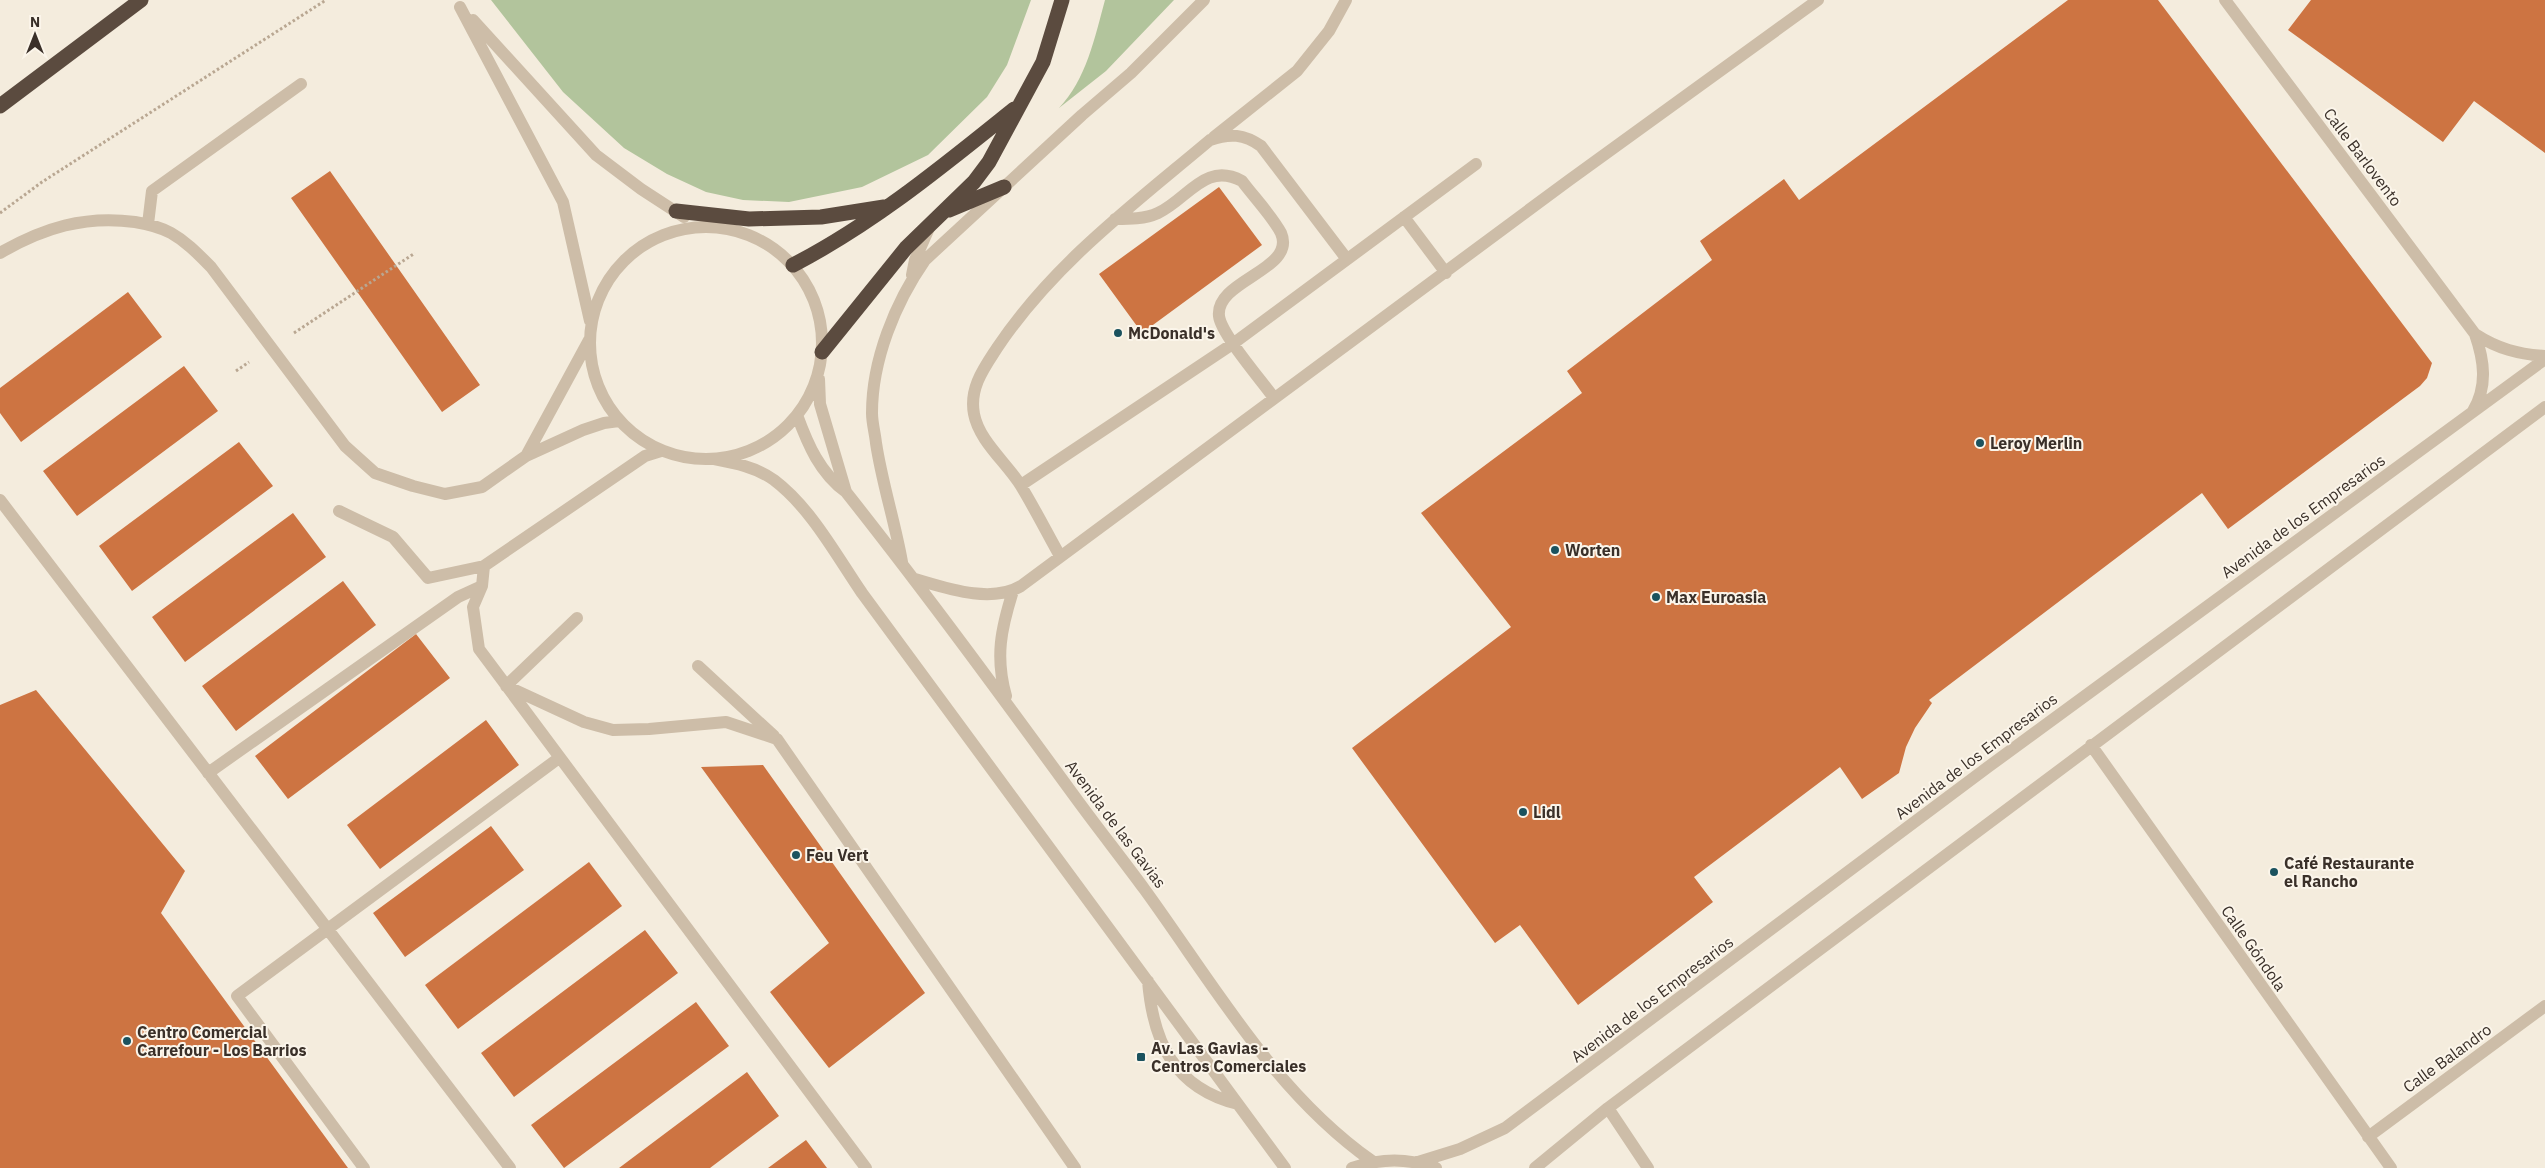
<svg xmlns="http://www.w3.org/2000/svg" width="2545" height="1168" viewBox="0 0 2545 1168" font-family="'IBM Plex Sans',sans-serif">
<style>
.green{fill:#b2c49c}
.building{fill:#cd7442}
.lines{fill:none;stroke-linecap:round;stroke-linejoin:round}
.path{stroke:#b9a792;stroke-width:3;stroke-dasharray:2.5 2.5;stroke-linecap:butt}
.minor{stroke:#cdbda8;stroke-width:12}
.highway{stroke:#5b4b3f;stroke-width:15}
.poi-dot{fill:#1b525e;stroke:#fbf5ea;stroke-width:2}
.labels{text-anchor:middle;dominant-baseline:central;stroke-width:4;stroke-linejoin:round;paint-order:stroke}
.street-label{font-size:16px;fill:#3a3029;stroke:#fbf5ea}
.poi-label{font-size:16px;font-weight:bold;fill:#3a3029;stroke:#fbf5ea;text-anchor:start}
</style>
<rect width="100%" height="100%" fill="#f4ecdd"/>
<path class="green" d="M491 0H1031L1007 65 987 97 928 155 862 187 789 202 743 200 706 192 667 174 624 148 563 92Z
M1105 0H1174L1106 71 1059 108C1086 80 1095 37 1105 0Z"/>
<path class="building" d="M2068 0H2158L2432 363 2427 378 2420 386 2228 529 2202 493 1929 700 1932 703 1915 728 1906 747 1899 773 1862 799 1840 767 1694 877 1713 902 1578 1005 1520 925 1495 943 1352 748 1511 627 1421 513 1582 393 1567 371 1712 260 1700 241 1784 179 1799 200Z
M2311 0H2545V153L2474 101 2443 142 2288 30Z
M330 171 480 385 442 412 291 198Z
M1219 187 1262 245 1142 333 1099 274Z
M128 292 162 337 21 442 0 413V388Z
M184 366 218 411 77 516 43 471Z
M239 442 273 486 132 591 99 546Z
M293 513 326 557 185 662 152 617Z
M343 581 376 625 236 731 202 686Z
M416 634 450 678 288 799 255 756Z
M36 690 185 871 161 913 348 1168H0V705Z
M486 720 519 765 380 869 347 825Z
M763 765 925 993 829 1068 770 992 829 943 701 767Z
M491 826 524 870 405 957 373 913Z
M589 862 622 906 458 1029 425 985Z
M645 930 678 973 514 1097 481 1053Z
M696 1002 729 1046 564 1168 531 1125Z
M747 1072 779 1116 710 1168H619Z
M806 1140 827 1168H768Z"/>
<g class="lines">
<path class="path" d="M0 213 42 182 326 0
M294 333 415 253
M236 371 249 362"/>
<path class="minor" d="M2225 0 2475 334C2484 360 2488 386 2473 411
M460 7 563 202 590 321
M473 20 596 155 641 189 684 217
M1214 137 1297 71 1329 31 1346 0
M1404 217 1446 273
M1115 219C1129 219 1145 219 1158 213 1188 199 1205 161 1242 181 1253 196 1273 217 1281 233 1297 270 1215 280 1219 316 1221 334 1262 381 1274 398
M148 224 152 191 301 84
M590 343a116 116 0 1 1 232 0a116 116 0 1 1-232 0Z
M0 253C43 228 85 215 135 222 147 224 160 227 171 233 187 242 199 255 211 267L345 446 375 473 413 486 445 494 482 487 526 456 583 430 604 423 619 421
M912 275 915 260 929 228
M2475 334C2498 349 2518 354 2545 356
M819 379 820 404 846 492
M797 415C808 445 820 473 846 492 926 593 1002 697 1078 801 1100 831 1123 860 1145 890 1214 985 1275 1093 1372 1161
M661 451 645 456 484 566 482 586 473 607 479 649 866 1168
M526 456 589 340
M713 459C734 463 756 467 774 480 811 508 836 555 862 593L1285 1168
M1021 485 1234 343 1476 164
M0 500 510 1168
M339 511 393 537 428 578 484 566
M1060 556C1047 533 1035 509 1021 486 1007 463 979 441 974 414 969 388 984 368 997 348 1053 264 1134 204 1210 140 1230 133 1244 134 1261 146L1346 258
M902 562C895 522 882 483 876 443 875 433 872 423 872 413 872 360 895 303 925 260L1082 115 1131 73 1204 0
M915 579C946 588 991 604 1021 586L1568 181 1818 0
M577 618 506 686 584 722 613 730 649 729 726 722 777 739 1075 1168
M698 666 774 736
M1006 696C995 657 1001 629 1013 591
M2091 745 2391 1168
M208 773 458 597 482 586
M1148 981C1153 1042 1174 1088 1238 1104
M1608 1108 1648 1168
M2368 1137 2545 1006
M1418 1162 1460 1149 1505 1128 1988 767 2545 359
M364 1168 237 996 559 758
M1352 1168C1382 1158 1407 1158 1436 1168
M1535 1168 1608 1108 2545 407"/>
<path class="highway" d="M0 106 141 0
M949 210 1004 187
M676 211 749 219 821 217 884 207
M793 265C874 223 943 166 1014 109
M822 352 906 248 974 182 989 162 1043 62 1062 0"/>
</g>
<g class="poi-dot">
<circle cx="1118" cy="333" r="5"/>
<circle cx="1980" cy="443" r="5"/>
<circle cx="1555" cy="550" r="5"/>
<circle cx="1656" cy="597" r="5"/>
<circle cx="1523" cy="812" r="5"/>
<circle cx="796" cy="855" r="5"/>
<circle cx="2274" cy="872" r="5"/>
<circle cx="127" cy="1041" r="5"/>
<rect x="1136" y="1052" width="10" height="10" rx="2.5"/>
</g>
<g class="labels">
<g class="street-label">
<text transform="translate(2363 157) rotate(53)">Calle Barlovento</text>
<text transform="translate(2303 516) rotate(-36)">Avenida de los Empresarios</text>
<text transform="translate(1976 756) rotate(-37)">Avenida de los Empresarios</text>
<text transform="translate(1116 824) rotate(53)">Avenida de las Gavias</text>
<text transform="translate(2254 948) rotate(55)">Calle Góndola</text>
<text transform="translate(1652 999) rotate(-37)">Avenida de los Empresarios</text>
<text transform="translate(2447 1058) rotate(-36)">Calle Balandro</text>
</g>
<g class="poi-label">
<text x="1128" y="333">McDonald's</text>
<text x="1990" y="443">Leroy Merlin</text>
<text x="1565" y="550">Worten</text>
<text x="1666" y="597">Max Euroasia</text>
<text x="1533" y="812">Lidl</text>
<text x="806" y="855">Feu Vert</text>
<text x="2284" y="863">Café Restaurante<tspan x="2284" dy="18">el Rancho</tspan></text>
<text x="137" y="1032">Centro Comercial<tspan x="137" dy="18">Carrefour - Los Barrios</tspan></text>
<text x="1151" y="1048">Av. Las Gavias -<tspan x="1151" dy="18">Centros Comerciales</tspan></text>
</g>
</g>
<g transform="translate(35 35)" stroke="#fbf5ea" stroke-width="4" paint-order="stroke">
<path d="M0-4L9 19L0 12L-9 19Z" fill="#3a3029"/>
<text y="-8" font-size="14" font-weight="bold" text-anchor="middle" fill="#3a3029">N</text>
</g>
</svg>
